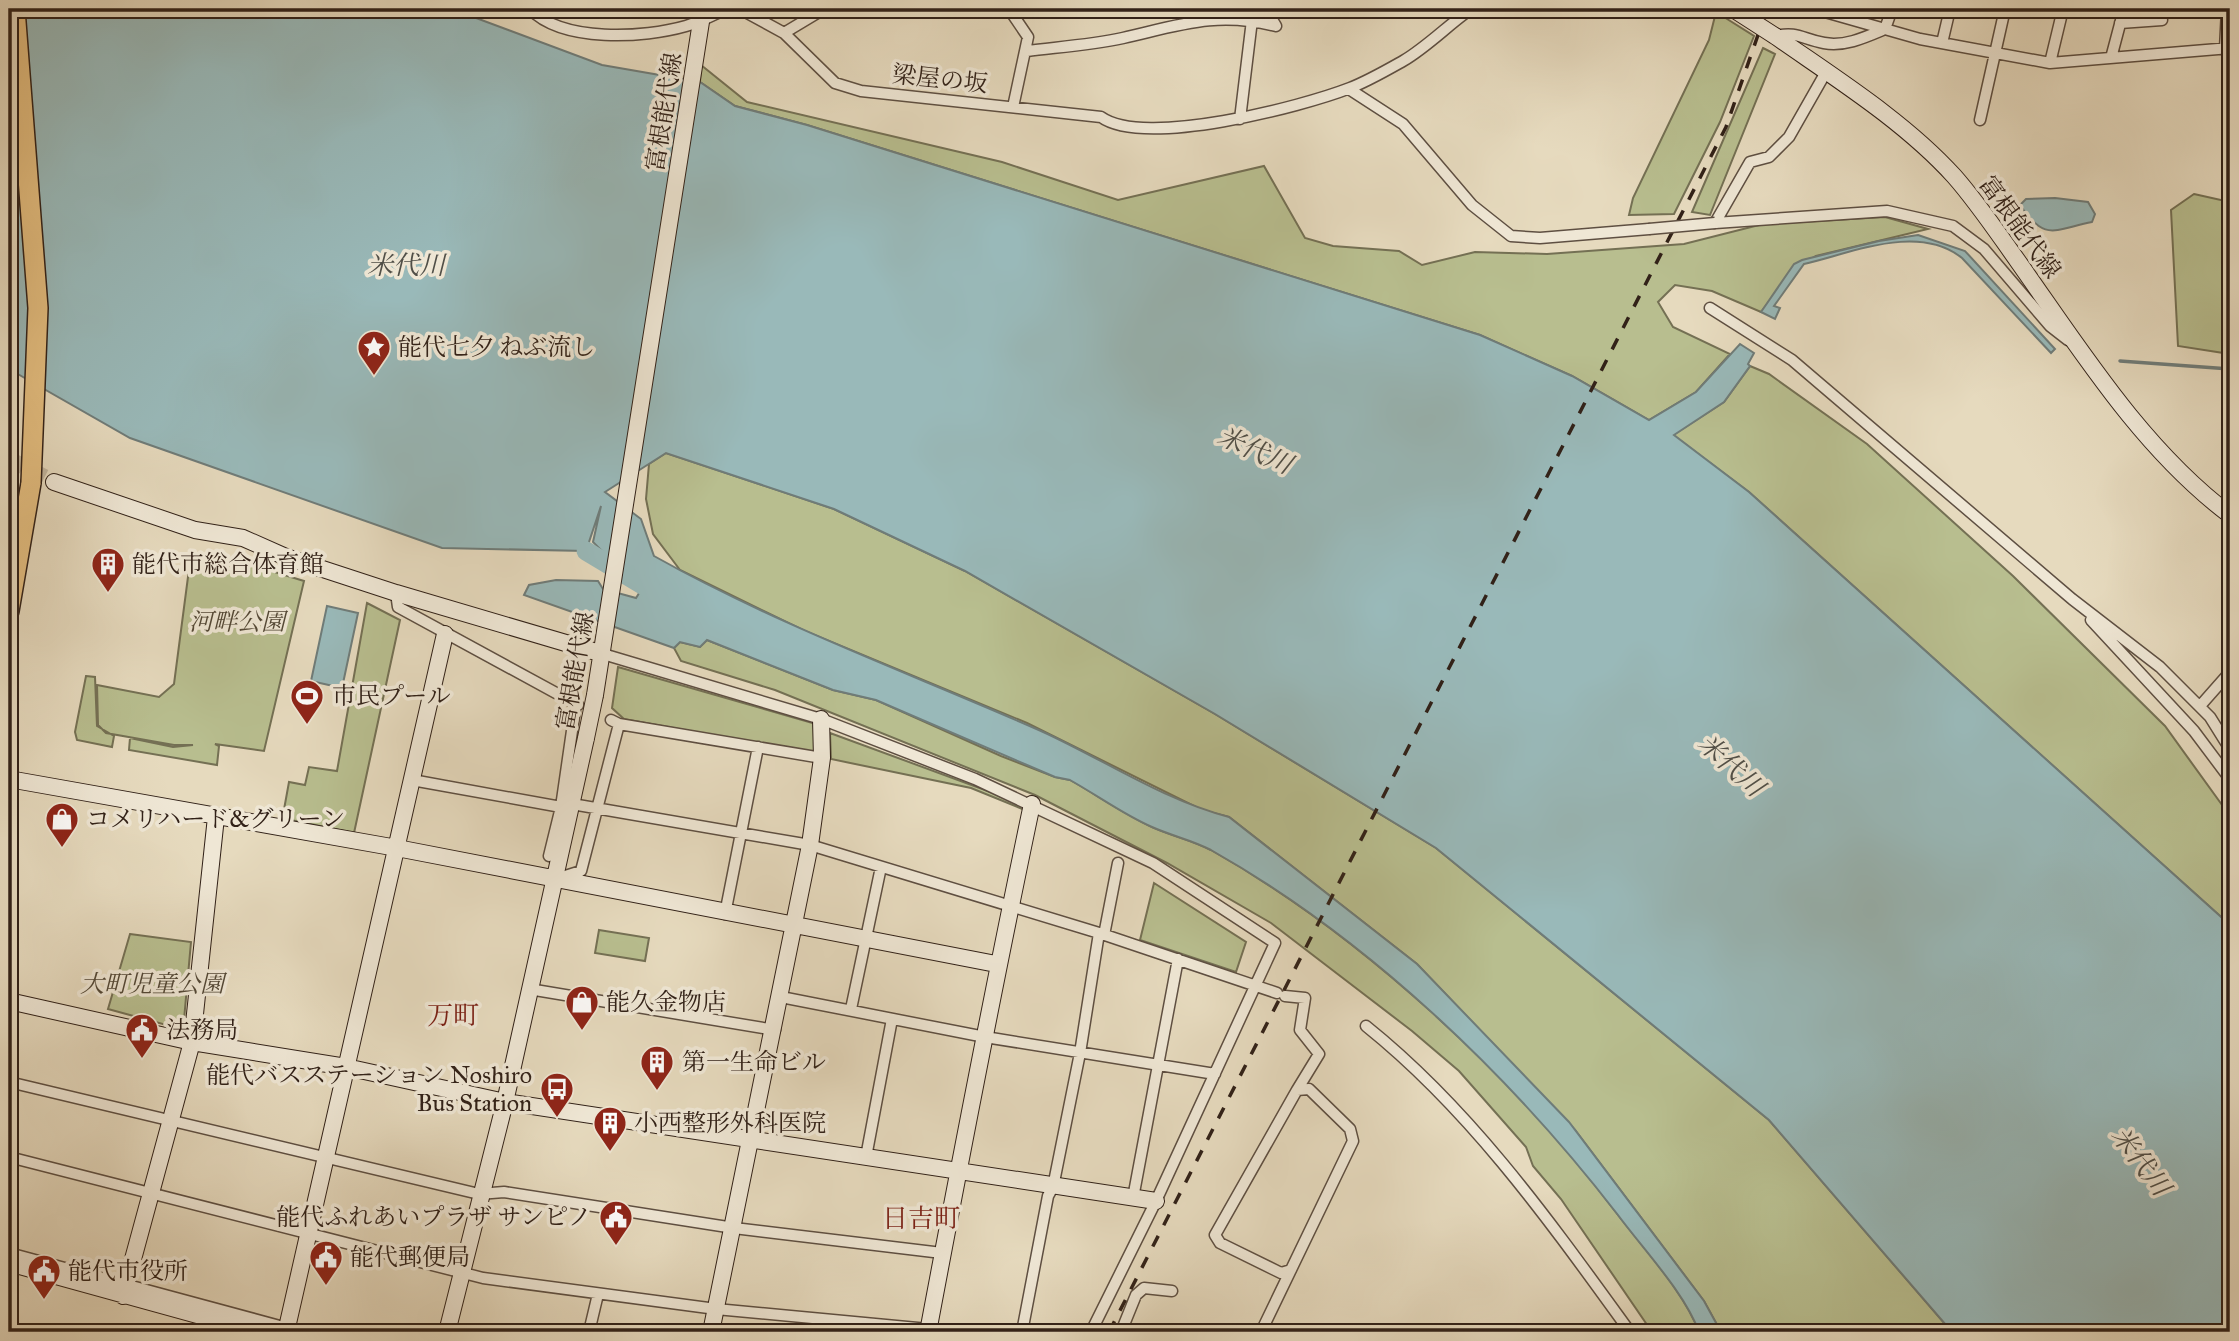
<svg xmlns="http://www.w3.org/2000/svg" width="2239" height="1341" font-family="'IM FELL Great Primer','Noto Serif JP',serif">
	<rect width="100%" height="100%" fill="#e6dabe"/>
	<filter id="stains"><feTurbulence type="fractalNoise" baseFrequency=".00286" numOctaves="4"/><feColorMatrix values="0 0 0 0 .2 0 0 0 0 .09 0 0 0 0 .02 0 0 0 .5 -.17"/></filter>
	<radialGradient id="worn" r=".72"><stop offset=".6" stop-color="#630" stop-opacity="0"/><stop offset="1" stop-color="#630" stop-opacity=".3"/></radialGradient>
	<path fill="#b8be8f" stroke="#747054" stroke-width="2" d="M1716,12L1754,36L1720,122L1674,214L1629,215L1633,198L1709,40Z
		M1763,48L1775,54L1710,215L1692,212Z
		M701,65L747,102L1002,162L1118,200L1264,166L1305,238L1333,246L1399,251L1422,265L1475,252L1547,254L1684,244L1763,224L1885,217L1928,229L1816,256L1793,270L1761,312L1712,291L1675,285L1658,302L1673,327L1730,354L1696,392L1649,420L1572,376L1480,335L807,125L735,106L700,82Z
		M2194,194L2230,202V354L2178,346L2171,210Z
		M1750,366L1769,374L1867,444L2013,576L2165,726L2230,816V925L1749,492L1673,435L1724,402Z
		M666,453L834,509L965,571L1215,714L1436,848L1769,1120L1952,1332H1721L1704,1301L1575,1130L1417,964L1229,817L1202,810L1027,723L805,631L680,570L653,534L646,499L649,464Z
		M191,554L242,562L304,581L264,751L215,744L219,746L217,765L129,750L130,738L173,747L193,745H174L106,733L98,725L97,685L159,697L174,684Z
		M367,603L400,620L354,833L286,819L283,815L289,782L305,785L309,767L337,771Z
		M707,640L833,690L876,700L1001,756L1055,777L1070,780C1097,795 1124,814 1152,827C1172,836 1192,840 1211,850C1362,935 1514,1077 1618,1215C1644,1249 1685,1293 1699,1332H1652L1561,1199L1533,1166L1526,1147L1459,1071L1412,1031L1271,923L1167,863L1035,795L775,690L681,661L674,648L680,642L700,647Z
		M618,667L816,724V754L624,719L612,708Z
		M86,676L95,677L97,726L114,736L112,747L77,740L75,732Z
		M830,733L1026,805L1025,810L971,788L831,759Z
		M1154,883L1246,942L1236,972L1140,940Z
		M599,930L649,938L645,961L595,953Z
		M130,934L191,942L184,1020L170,1026L108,1009Z"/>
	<path fill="#99b9b9" stroke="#6f7c79" stroke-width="2" d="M9,9H452L602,65L700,82L735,106L807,125L1480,335L1572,376L1649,420L1696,392L1740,344L1754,353L1748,364L1750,366L1724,402L1674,435L1749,492L2230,925V1332H1952L1769,1120L1436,848L1215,714L965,571L834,509L666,453L605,492L641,519L654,556C777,625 912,674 1041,731C1103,759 1163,800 1229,817L1417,964L1569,1122L1704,1301L1721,1332H1699C1685,1293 1643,1249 1618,1215C1509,1074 1367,938 1211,850C1192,840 1172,836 1152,827C1124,815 1097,795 1070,780L1055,777L876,700L833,690L707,640L700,647L680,642L674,648L524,595L529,585L556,580L598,581L603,589L636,598L641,590L639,577L606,555L593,542L601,506L586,551L442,548L130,438L9,369Z
		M2055,198L2088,202L2095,214L2092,222C2053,230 2045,242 2020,205L2026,199Z
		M1918,235L1965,251L2055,349L2051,353L1962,258C1918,223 1852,253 1804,264L1774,306L1780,308L1775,319L1761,312L1794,264L1802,260L1879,241Z
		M327,606L358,613L342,688L311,681Z"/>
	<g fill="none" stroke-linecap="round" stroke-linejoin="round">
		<path stroke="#6f7c79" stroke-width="3.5" d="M2120,361L2230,369"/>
		<path stroke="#99b9b9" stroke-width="19" d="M586,551L661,596"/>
		<path stroke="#c2b59d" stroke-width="16" stroke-dasharray="16 8" stroke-linecap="butt" d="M9,459L54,482"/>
		<defs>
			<path id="street" d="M530,9C563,43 644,38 686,26C700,22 713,15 726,9
				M740,9L784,33L835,83L861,91L1101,117C1144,148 1301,107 1350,88C1368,81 1387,70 1403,61C1427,47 1448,25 1471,9
				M1009,9L1028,37L1013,107
				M1266,9L1276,26
				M1823,9L1825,12L1920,39L2050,63L2230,48
				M2120,23L2162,20
				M1885,29L1892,9
				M784,33L824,9
				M1775,36C1798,31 1802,39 1824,43C1845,47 1866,37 1885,29
				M1942,43L1950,9
				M2225,49L2227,9
				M1027,51C1059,47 1091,45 1123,38C1180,25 1217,11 1276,26
				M2111,58L2124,9
				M2050,63L2063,9
				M1349,89L1403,124L1472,205L1511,236L1540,238L1649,229
				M1240,119L1252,20L1258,9
				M1980,120L2005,9
				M1715,223L1887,211L1953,226L1984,249L2050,326L2068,340
				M1715,223L1750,162L1769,157L1789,137L1826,72
				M1710,308L1792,360L2072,599L2160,667L2210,717L2230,749
				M396,593L398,607L578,705
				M2091,620L2194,731L2230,779
				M603,654L821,719L975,779L1153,863L1275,943L1156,1201L1091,1332
				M2200,706L2230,672
				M611,720L619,724L822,758
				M412,780L561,807L576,703
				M572,804L810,845L1099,933L1277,993
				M549,856L561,807
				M559,878L581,871L619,724
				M725,914L758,747
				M1104,935L1118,863
				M529,989L775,1030
				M1285,996L1305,998L1300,1030L1319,1054L1297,1090
				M781,997L985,1037L1215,1074
				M851,1009L881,867
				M1366,1026C1472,1111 1551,1223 1630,1332
				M9,1082L479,1194L504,1192L734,1228L942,1253
				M9,1157L483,1278L716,1309L960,1332
				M866,1157L892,1019
				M1133,1198L1178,959
				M9,1253L302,1332
				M589,1332L598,1294
				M1022,1332L1048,1196L1053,1187L1080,1053L1099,933
				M1121,1332L1136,1295L1144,1288L1172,1291
				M1261,1332L1353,1141L1350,1129L1309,1089L1297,1090L1215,1235L1220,1243L1281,1273L1291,1270"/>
			<path id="secondary" d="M1775,36C1835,78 1904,121 1954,176C1977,202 1997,232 2017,260C2080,349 2142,449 2230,515
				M54,482L195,530L243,538L286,557L396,593L603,654
				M595,695L703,9
				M9,779L397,848L996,964
				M9,1001L192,1042L346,1067L505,1102L1156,1201
				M9,1263L259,1332
				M123,1296L192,1042L216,817
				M286,1332L445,634
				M447,1332L505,1102L586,738
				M711,1332L810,845L822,758L821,719
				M928,1332C961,1156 995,980 1032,804"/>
			<path id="highway" d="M9,611L31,483"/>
		</defs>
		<use href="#street" stroke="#5e4f42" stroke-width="13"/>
		<use href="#secondary" stroke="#312118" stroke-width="18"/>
		<use href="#highway" stroke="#312118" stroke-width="22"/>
		<use href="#street" stroke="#efe7d5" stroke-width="10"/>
		<use href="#secondary" stroke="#efe7d5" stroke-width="16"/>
		<use href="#highway" stroke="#e3bd7f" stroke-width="19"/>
		<path stroke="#312118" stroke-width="3.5" stroke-dasharray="12 12" stroke-linecap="butt" d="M1109,1332L1726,127L1767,9"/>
		<defs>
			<path id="street-bridge" d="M1649,229L1715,223"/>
			<path id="secondary-bridge" d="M1733,9L1775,36
				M586,738L595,695"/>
			<path id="highway-bridge" d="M15,9L38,308L31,483"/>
		</defs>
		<use href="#street-bridge" stroke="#5e4f42" stroke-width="13" stroke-linecap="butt"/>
		<use href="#secondary-bridge" stroke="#312118" stroke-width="18" stroke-linecap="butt"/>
		<use href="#highway-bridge" stroke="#312118" stroke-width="22" stroke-linecap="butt"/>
		<use href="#street-bridge" stroke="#efe7d5" stroke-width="10"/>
		<use href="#secondary-bridge" stroke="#efe7d5" stroke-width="16"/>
		<use href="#highway-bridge" stroke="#e3bd7f" stroke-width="19"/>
	</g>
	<defs>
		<symbol id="sight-pin" viewBox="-11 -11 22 30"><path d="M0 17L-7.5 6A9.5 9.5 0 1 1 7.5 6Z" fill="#8f2418" stroke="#efe7d5"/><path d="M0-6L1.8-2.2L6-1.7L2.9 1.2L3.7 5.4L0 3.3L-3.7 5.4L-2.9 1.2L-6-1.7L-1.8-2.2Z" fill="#fff"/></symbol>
		<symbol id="building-pin" viewBox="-11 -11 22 30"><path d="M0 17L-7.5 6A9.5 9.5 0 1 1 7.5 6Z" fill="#8f2418" stroke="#efe7d5"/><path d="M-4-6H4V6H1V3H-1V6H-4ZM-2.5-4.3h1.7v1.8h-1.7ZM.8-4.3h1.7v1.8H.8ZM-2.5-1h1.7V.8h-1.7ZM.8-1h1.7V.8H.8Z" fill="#fff"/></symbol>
		<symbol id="stadium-pin" viewBox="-11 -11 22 30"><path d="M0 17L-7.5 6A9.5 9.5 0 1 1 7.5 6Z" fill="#8f2418" stroke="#efe7d5"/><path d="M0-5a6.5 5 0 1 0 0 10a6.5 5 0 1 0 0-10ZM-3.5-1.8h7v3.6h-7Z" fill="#fff"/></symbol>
		<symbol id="shop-pin" viewBox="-11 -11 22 30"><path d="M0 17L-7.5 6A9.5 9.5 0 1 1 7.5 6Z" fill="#8f2418" stroke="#efe7d5"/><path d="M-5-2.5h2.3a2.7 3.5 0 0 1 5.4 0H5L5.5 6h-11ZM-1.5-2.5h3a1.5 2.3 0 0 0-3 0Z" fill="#fff"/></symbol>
		<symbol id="civic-pin" viewBox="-11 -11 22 30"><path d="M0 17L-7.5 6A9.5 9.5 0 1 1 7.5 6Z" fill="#8f2418" stroke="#efe7d5"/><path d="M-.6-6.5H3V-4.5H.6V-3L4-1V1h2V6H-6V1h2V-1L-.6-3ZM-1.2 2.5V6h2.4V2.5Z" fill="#fff"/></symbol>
		<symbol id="bus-pin" viewBox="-11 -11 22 30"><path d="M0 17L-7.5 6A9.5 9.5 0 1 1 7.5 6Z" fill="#8f2418" stroke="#efe7d5"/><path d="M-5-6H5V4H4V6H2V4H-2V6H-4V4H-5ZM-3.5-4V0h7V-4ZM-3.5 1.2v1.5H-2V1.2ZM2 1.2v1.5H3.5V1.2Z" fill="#fff"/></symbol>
	</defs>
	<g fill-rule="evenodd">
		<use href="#sight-pin" x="355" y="328" width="38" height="52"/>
		<use href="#building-pin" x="89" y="545" width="38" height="52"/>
		<use href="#stadium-pin" x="288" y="677" width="38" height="52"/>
		<use href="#shop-pin" x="43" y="800" width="38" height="52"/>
		<use href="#shop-pin" x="563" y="983" width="38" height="52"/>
		<use href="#civic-pin" x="123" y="1011" width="38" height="52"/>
		<use href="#building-pin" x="638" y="1043" width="38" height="52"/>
		<use href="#bus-pin" x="538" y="1070" width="38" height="52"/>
		<use href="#building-pin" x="591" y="1104" width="38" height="52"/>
		<use href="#civic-pin" x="597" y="1198" width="38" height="52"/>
		<use href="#civic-pin" x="307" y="1238" width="38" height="52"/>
		<use href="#civic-pin" x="25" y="1252" width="38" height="52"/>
	</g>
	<g text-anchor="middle" stroke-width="7" stroke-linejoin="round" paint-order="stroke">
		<g font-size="24" fill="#312118" stroke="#efe7d5">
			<text transform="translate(940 79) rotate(6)" y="8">梁屋の坂</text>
			<text transform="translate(664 112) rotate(-81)" y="8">富根能代線</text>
			<text transform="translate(2020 227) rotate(54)" y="8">富根能代線</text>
			<text transform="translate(575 671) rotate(-80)" y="8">富根能代線</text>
		</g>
		<g font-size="24" fill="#312118" stroke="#efe7d5" text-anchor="start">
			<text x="398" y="355">能代七夕 ねぶ流し</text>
			<text x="132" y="572">能代市総合体育館</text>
			<text x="332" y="704">市民プール</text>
			<text x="86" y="827">コメリハード&amp;グリーン</text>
			<text x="606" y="1010">能久金物店</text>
			<text x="166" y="1038">法務局</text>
			<text x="682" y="1070">第一生命ビル</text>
			<text x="532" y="1083" text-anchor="end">能代バスステーション Noshiro<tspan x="532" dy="28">Bus Station</tspan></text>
			<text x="634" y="1131">小西整形外科医院</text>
			<text x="592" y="1225" text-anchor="end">能代ふれあいプラザ サンピノ</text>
			<text x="350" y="1265">能代郵便局</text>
			<text x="68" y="1279">能代市役所</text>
		</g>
		<g font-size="24" font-style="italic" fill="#534836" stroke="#efe7d5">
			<text x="237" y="630">河畔公園</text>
			<text x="152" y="992">大町児童公園</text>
		</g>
		<g font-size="26" font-style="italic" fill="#504f48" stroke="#efe7d5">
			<text x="406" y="274">米代川</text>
			<text transform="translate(1255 450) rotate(24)" y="9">米代川</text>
			<text transform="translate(1731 765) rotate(42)" y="9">米代川</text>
			<text transform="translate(2141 1161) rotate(53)" y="9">米代川</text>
		</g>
		<g font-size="26" fill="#7a1f14" stroke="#efe7d5">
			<text x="453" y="1024">万町</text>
			<text x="921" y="1227">日吉町</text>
		</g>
	</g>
	<rect width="2239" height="1341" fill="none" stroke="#e6dabe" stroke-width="35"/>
	<rect x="10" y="10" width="2218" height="1320" fill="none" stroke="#312118" stroke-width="3.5"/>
	<rect x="18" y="18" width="2204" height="1306" fill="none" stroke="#312118" stroke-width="2"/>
	<rect width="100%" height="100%" filter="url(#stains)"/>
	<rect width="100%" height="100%" fill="url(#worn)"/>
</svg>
